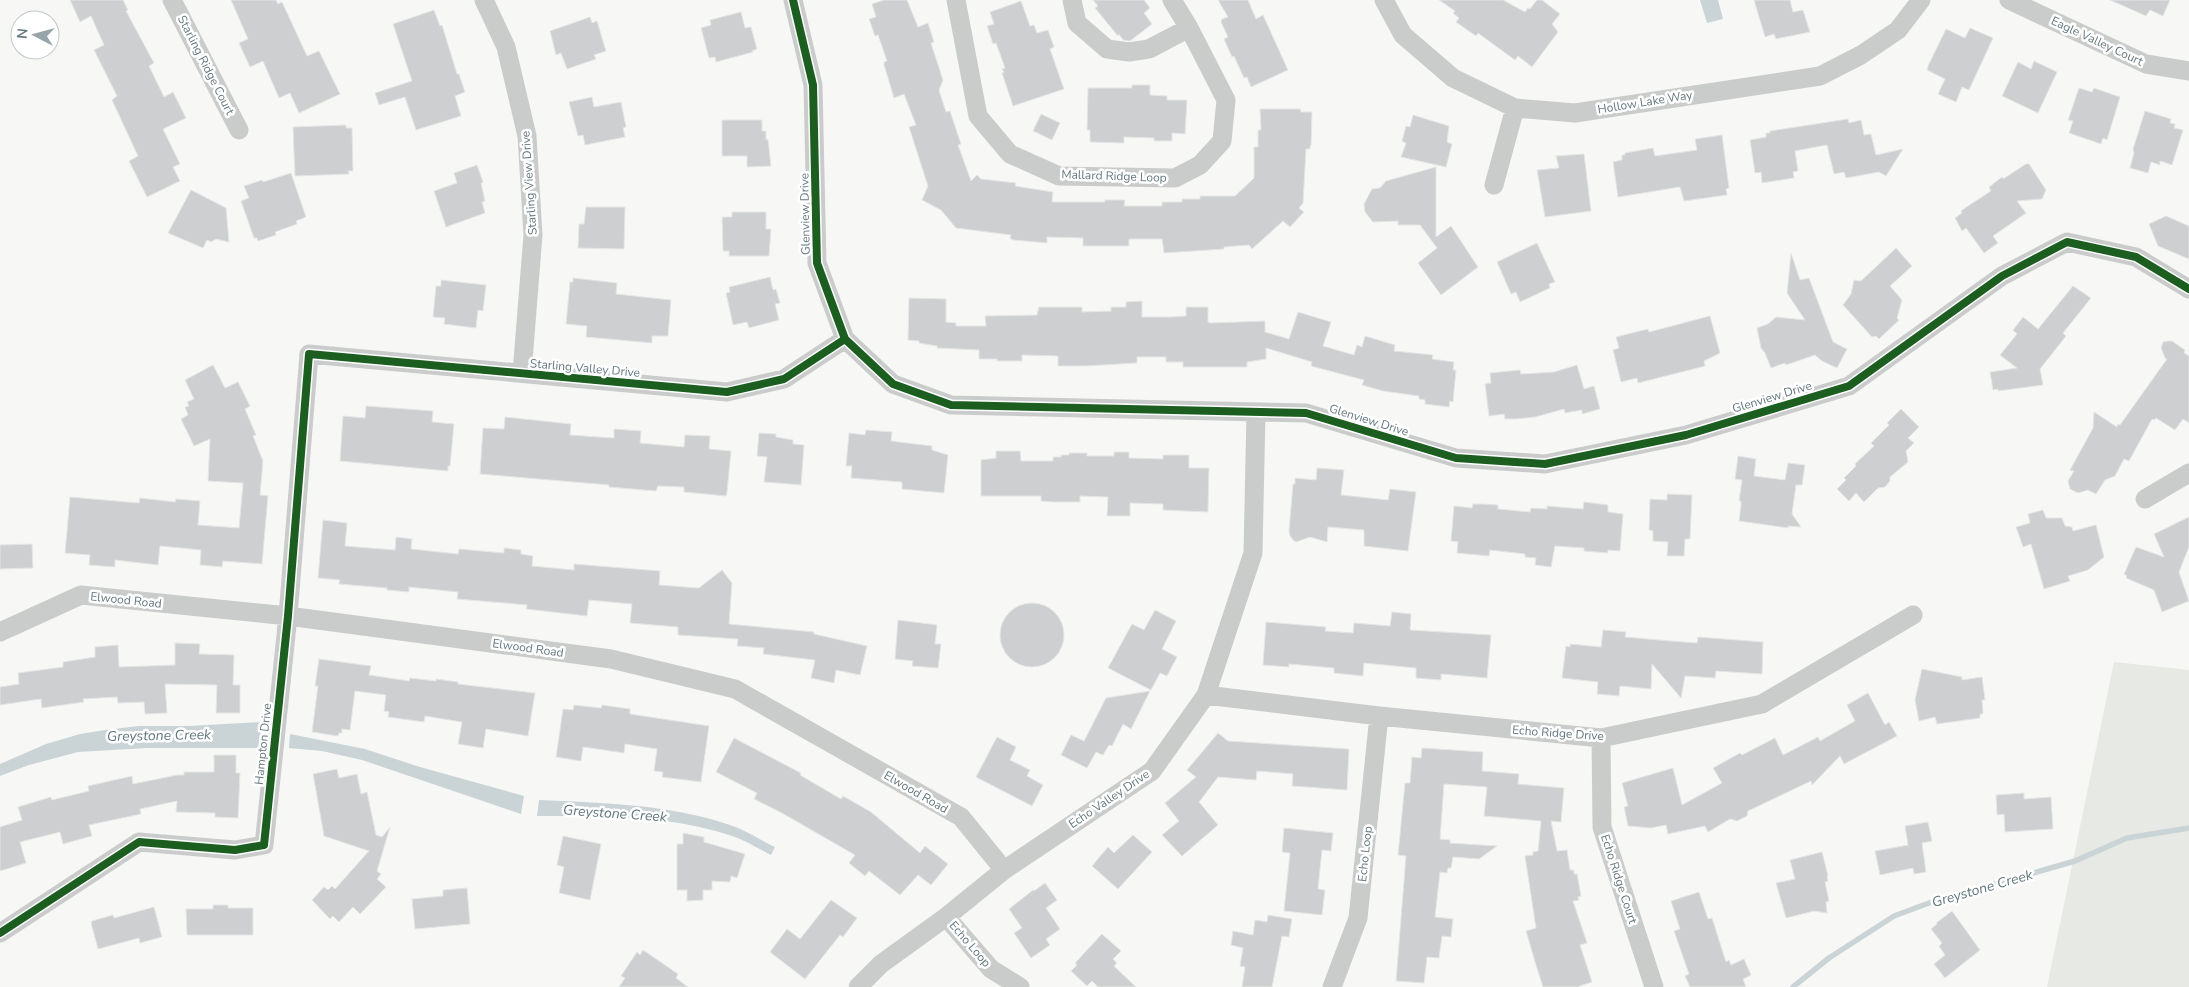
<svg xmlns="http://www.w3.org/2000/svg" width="2189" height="987" font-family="'Nunito Sans',sans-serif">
	<rect width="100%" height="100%" fill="#f7f7f6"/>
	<path fill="#e6e9e4" d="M2114,662L2189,670V987H2047Z"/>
	<path fill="#cad4d6" d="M1700,0H1718L1723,19L1707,23Z
		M262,722L259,748H147L78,752L29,765L0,776V764L46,744L80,734L105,730L139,726H189Z
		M290,734L365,749L420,767L524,796L521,814L362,760L322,751L289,748Z
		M539,800C602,803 669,804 730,825C745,830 760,840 775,847L771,855C757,848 743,839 729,835C667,815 601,816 537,816Z"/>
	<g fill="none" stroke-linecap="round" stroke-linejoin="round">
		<path stroke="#cad4d6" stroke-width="5.5" d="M1793,987L1829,958L1894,916L1929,903L2075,861L2127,838L2189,828"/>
	</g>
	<path fill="#cdcfd0" stroke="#e6e6e6" d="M70,0H123L128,10L126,11L154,63L149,66L164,97L173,92L186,118L163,129L180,164L173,167L180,181L147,197L129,161L138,156L112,100L117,96L94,50L104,45L91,16L80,22Z
		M231,0H276L278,4L282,2L307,56L319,51L340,94L299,113L290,93L279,98L263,61L250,67L239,43L248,39Z
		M884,0H907L918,27L928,23L934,42L931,43L943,80L939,90L946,112L950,111L961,144L958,145L971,181L977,175L981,179L1016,183L1015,186L1053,192L1052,202H1105V200H1125L1124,206H1162V202H1182V199H1200V196H1235L1254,178V147H1258V130H1261L1260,109H1300L1301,112H1312L1311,146H1310V149H1306L1303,203L1299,208L1304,212L1290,227L1283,221L1252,249L1249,245L1224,247V249L1164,253L1162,239H1129V246H1083V238L1047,237V243L1013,240L1010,238L1011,235L956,228L941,210L922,200L928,186L909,127L916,125L904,94L894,98L884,65V62L887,61L878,35L875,36L869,19L876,17L872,4Z
		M1093,0H1144L1150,8L1144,13L1152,24L1130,41L1123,40L1119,34L1118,36L1095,8L1098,6Z
		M1218,0H1248L1256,19L1263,15L1288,70L1251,87L1247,77L1244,78L1234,56L1232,57L1224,39L1228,37L1221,22L1222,19L1228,17Z
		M1439,0H1503L1525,12L1528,8L1530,9L1537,0H1542L1560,14L1552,24L1558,32L1532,67L1518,56L1515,60L1478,33L1476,36L1456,22L1459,18L1453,13L1455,11Z
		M1754,0H1790L1793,12L1803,10L1810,32L1776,39L1774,34L1765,37Z
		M2110,0H2170L2163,16L2150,10L2146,16Z
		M1021,1L1030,26L1034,25L1037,33L1048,30L1054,47L1050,49L1064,89L1013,106L1002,73L1004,72L1002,69L1005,68L996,43L993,44L987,26L994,24L990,12Z
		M434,10L440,26L442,25L457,74H459L465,92L455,96L461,116L416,130L405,97L379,105L375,93L412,81L393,24Z
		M741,12L745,28L751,27L757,49L752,51L753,52L716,62L715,57L709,58L701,28L711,25L710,20Z
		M590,17L592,23L597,21L606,51L594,55L596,59L567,69L561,53L556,55L550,31Z
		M1970,28L1993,38L1969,90L1962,87L1956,102L1938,94L1945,79L1927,70L1928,66L1946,29L1965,38Z
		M2034,61L2057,72L2038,113L2002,96L2018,62L2031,69Z
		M1132,85H1150V95L1167,96V100H1187L1185,134L1172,133V141H1154V138L1124,137V143L1090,142V130H1087L1088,88H1132Z
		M2079,88L2092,92L2094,88L2120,97L2107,140L2103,138L2101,144L2069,133L2073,121L2068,120Z
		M592,97L594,107L621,102L626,127L623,128L625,137L585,145L583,135L578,136L569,102Z
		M2145,111L2171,119L2170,123L2175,124L2174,128L2183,130L2172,165L2160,161V165L2151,162L2148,173L2130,168L2134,153L2133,149Z
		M1041,114L1060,123L1052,140L1033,131Z
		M1413,115L1449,126L1447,142L1452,144L1446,167L1401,157L1406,143L1402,141L1406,126L1410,127Z
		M1848,119L1849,123L1861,120L1864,135L1871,134L1876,155L1903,149L1886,176L1879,172L1846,178L1844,172L1834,174L1827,145L1795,151L1798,171L1793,172L1794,178L1762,183L1761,172L1755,173L1750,140L1766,137V133H1770V131Z
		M722,120H762V131H766V140L768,139L771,166L747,167V156H722Z
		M346,125V128H352L353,171H348L349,174L295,176L293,127Z
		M1722,135L1729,188L1726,189L1727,195L1684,201L1680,187L1618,197L1613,162L1622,160V155H1625V153L1653,148L1655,156L1697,150L1695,139Z
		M1584,154L1591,211L1545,217L1537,170L1559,168L1556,156Z
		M2026,164H2029L2046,190L2042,199L2017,201L2026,213L1993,236L1998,243L1984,253L1966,228L1962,231L1955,218L1962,213L1961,211L1965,208L1991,191L1989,187L2002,177L2003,179Z
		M477,165L483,182L481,183L485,201L482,202L485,213L446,227L434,191L457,183L454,173Z
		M1436,167V237L1451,226L1478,267L1441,295L1418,263L1437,248L1420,225H1398V221L1373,222L1365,212L1364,204L1372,189L1380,188L1386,181Z
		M291,173L306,217L296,221L297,224L275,232L276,235L258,241L257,238H254L241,201L249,198L244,186L262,180L263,182Z
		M191,190L226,208L229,242L216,239L211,242L207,240L203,248L168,233Z
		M586,207H625L624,249L578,248L579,224H584Z
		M732,212H766V229H771L769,256H729V251H723L722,217H732Z
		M2166,216L2189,226V259L2158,246L2149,224Z
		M1537,243L1555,282L1549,284L1550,288L1520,302L1516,292L1511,294L1497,262Z
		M1896,248L1912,266L1890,286L1902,300L1897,318L1899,320L1879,339L1876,336L1872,337L1843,305L1851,294L1854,280L1861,281Z
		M1791,253L1800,280L1809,278L1833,342L1847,349L1837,368L1822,361L1815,355L1786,365L1785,363L1771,368L1765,353L1761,348L1757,328L1768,324L1776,317L1805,320L1787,293Z
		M770,277L773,290L776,289L780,303L775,304L779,320L749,328L747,322L733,325L726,293L730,292L729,287Z
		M573,278L617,283L616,294L671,300L668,336H652V343L586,337L587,326L566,324L570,282H573Z
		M441,280L486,285L483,311L478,310L476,328L444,324L445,318L433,317L436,286H441Z
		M2073,286L2091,298L2063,333L2066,336L2040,369L2043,385L1998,391V389L1993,390L1990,372L2017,368L2000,355L2017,334L2013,330L2023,317L2038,329Z
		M909,298L946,299V322L956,323V326H986L985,316L1037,315L1039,307H1082V312L1111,311V307H1126V302L1142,301V317H1171L1186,316V307H1208V322L1210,323L1265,321V332L1289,339L1298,312L1331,322L1323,346L1354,355L1357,345L1362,347L1365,336L1395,345L1394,351L1433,355L1432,359L1454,362L1453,370H1456L1453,402L1450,401L1449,407L1425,404V400L1419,399V396L1383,391L1362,385L1364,380L1311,366L1312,362L1266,348V359L1247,362V367H1183V362H1166V357H1137V363L1085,366H1058V356L1022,355V361H997V359H979V350L937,348V346L919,343V341L908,340Z
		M1710,316L1720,353L1704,361L1705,366L1638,383L1637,378L1621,382L1613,350L1619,348L1616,337L1648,329L1649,332Z
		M2168,341H2172L2185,350L2184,353L2189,356V423L2183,419L2175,430L2156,418L2154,420L2152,419L2129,461L2124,459L2115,476L2105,480L2096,494L2088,490L2078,493L2070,489L2068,481L2074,471L2070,470L2093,428L2094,412L2117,427L2118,424L2120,425L2167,359L2165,358L2161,348L2163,342Z
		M213,365L225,388L238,382L250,406L245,409L256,435L253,436L263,461L260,495L268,496L262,564L223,561L222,567L200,565L201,550L160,546L158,565L115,560V567L89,565L90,555L65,553L70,497L139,503L140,498L175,502L176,499L200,501L198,525L239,528L243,483L208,481L210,439L194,446L181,419L188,415L185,407L189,406L187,402L194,399L185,380Z
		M1577,365L1584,389L1594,386L1600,409L1582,414V410L1565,413L1564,409L1535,417L1516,419H1505L1504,414L1489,416L1485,384L1491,383L1490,373L1520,370L1521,374L1554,372Z
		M366,406L433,411L432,422L454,424L450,466H448V471L340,461L343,416L365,418Z
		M1901,409L1919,427L1908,438L1914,443L1906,451L1908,462L1890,477V481L1885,487L1878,488L1864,502L1856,493L1849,501L1837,489L1846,480L1844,478L1856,466L1855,464L1874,446L1871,443L1889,425L1887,423Z
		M505,417L571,424L570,435L614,438V429L641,431L640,443L684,447L685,435L710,436L709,449L731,451L727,492L726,496L684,492V487L658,486L656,491L609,487V485L480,474L483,428L504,429Z
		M866,430L892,432L891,441L932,446V450L948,455L944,493L902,489V482L851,478L852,466H846L849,433L865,435Z
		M759,433L776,434V437L793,440V444L804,445L801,485L764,482L767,457L757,456Z
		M996,451H1020L1021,461H1053V457H1061V455H1069V453H1087V456H1114V452H1129V458L1163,459V455H1189V468H1209L1208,512L1163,510V504L1130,503V516H1107L1108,497L1080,496V502H1053L1041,501V496H981V460L996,458Z
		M1738,456L1756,459L1754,476L1785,480L1788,463L1805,465L1802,485H1796L1792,514L1801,527L1788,526V528L1739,521L1741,505V501H1739L1742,480L1735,479Z
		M1317,468L1344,470L1341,495L1388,500L1390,489L1416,492L1408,551L1364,546V530L1328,527L1327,542L1310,537L1296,542L1293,540L1290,536L1289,531L1293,484H1295V478L1316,480Z
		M1667,494L1692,495L1690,539H1685L1684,556H1667L1668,542L1653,541V531L1649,530L1650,499L1667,500Z
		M1584,502L1608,505V512L1623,514L1620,551L1608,550V553L1584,551V548L1555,546L1551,567L1535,565L1536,558L1525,557V554L1490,550L1489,556L1457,553L1458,542L1451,541L1454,506L1472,508L1473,504H1482L1498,505V509L1530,512L1531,508L1547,509V506L1583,509Z
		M2043,510L2046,518H2062L2065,526L2072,527L2073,531L2096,525L2104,557L2088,570L2068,576L2070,581L2044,589L2031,544L2023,547L2016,527L2030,523L2028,514Z
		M2189,517V547L2179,572L2189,601L2162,612L2154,590L2126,578L2127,576L2124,574L2136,547L2164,557L2154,534Z
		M323,520L347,523L345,546L395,550L396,537L412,539L411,549L458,554L459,549L504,553V548L521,550V554L533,556L532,566L574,570V564L660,571L659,585L699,588L722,570L732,583L729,624L814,632V634L867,646L860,675L836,670L834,683L811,678L815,660L763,654L764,648L737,646L738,639L678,635V627L630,623L632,604L589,600L587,616L526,609L527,605L457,599L458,592L409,587V592L387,590V588L339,584L340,580L318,578Z
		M32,544L33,568L0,569V545Z
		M1000 635a32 32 0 1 1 64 0a32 32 0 1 1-64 0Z
		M1155,610L1176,621L1162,649L1177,657L1167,676L1160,673L1151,690L1108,668L1132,624L1144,630Z
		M1392,612L1411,614L1410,630L1491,635L1487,678L1441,674V680L1416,678V668L1364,663L1363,676L1334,673V668L1289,664V667L1263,665L1266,622L1326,627L1325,631L1353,633L1354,623L1390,626Z
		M898,620L937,625L935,644H941L938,668L912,666L913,661L895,659Z
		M1603,630L1626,632L1625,637L1659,640L1697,643L1698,637L1763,642L1762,674L1716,671L1715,678L1685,676L1681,698L1652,664L1651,689L1620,686L1619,696L1597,694L1598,682L1562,678L1566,646L1570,647V644L1601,647Z
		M175,643L200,644L199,654L234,655L233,685H240V713H216L217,685L165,684L167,713L145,714L144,702L118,703L117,697L83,699L84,702L42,708L41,699L0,705V687L19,684L18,673L63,667V662L95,657V647L118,645L119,667L175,665Z
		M319,659L371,666L369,675L409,681L410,678L436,681V679L458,682V684L535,693L528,736L486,729L483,748L458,744L462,722L425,716L424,722L388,717L389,712L384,711L386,695L355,691L350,730L342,729V733H339L338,736L312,732L318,686H315Z
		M1922,669L1962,677V680L1982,677L1985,700H1982L1983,714H1980V718L1937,724L1935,717L1919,721L1915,700Z
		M1150,691L1131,729L1123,724L1112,746L1109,745L1103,755L1096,752L1087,768L1061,755L1071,735L1084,741L1106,698Z
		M1868,693L1885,725L1889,722L1897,736L1844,764L1840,756L1812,785L1811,781L1748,811L1747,816L1737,821L1730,819L1708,832L1705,826L1668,834L1666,825L1651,828L1628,826L1624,807L1628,806L1622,783L1673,768L1682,805L1722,783L1713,768L1740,753L1742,755L1775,738L1783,755L1818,737L1820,741L1855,721L1847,705Z
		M574,705L601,708L602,705L630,709V714L709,726L701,782L662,777L663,772L654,771L657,749L625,744L624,753L583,747L581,761L556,757L563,709L573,710Z
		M1218,733L1228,741L1349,749L1347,790L1292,786L1293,774L1257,771L1256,780L1218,777L1199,802L1218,825L1182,856L1162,835L1179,821L1165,803L1196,777L1187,770Z
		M997,737L1016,747L1010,760L1030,770L1027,776L1043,785L1032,806L976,777Z
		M734,738L801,773L800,775L841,799L843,796L871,812L920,853L925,846L948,864L931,885L918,875L900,895L869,871L865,876L849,863L855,855L782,813L754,799L757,793L716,772Z
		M1422,748L1483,752L1482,771L1519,774L1518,784L1564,788L1561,822L1551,821L1557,851L1567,850L1570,870H1574V874H1577L1581,896L1578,897L1579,900L1573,901L1587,943L1580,945L1592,982L1577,987H1543L1536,965L1526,931L1536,928L1525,856L1533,855V852L1538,851L1541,821L1484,816L1487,787L1444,784L1440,839L1450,840V843L1497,846L1479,859L1453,857L1451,868H1448L1447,873L1440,872L1435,917L1453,919L1451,937L1442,936L1439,958L1427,957L1424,983L1396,981L1406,856L1398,855L1405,783H1410L1412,757L1421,758Z
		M214,755H236V773H240L238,818L215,817V813L176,812L177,801L140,809L141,814L89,825L92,836L63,844L60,832L20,842L26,863L0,871V827L22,820L18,807L51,797L52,800L89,791L88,786L132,776L133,784L177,775H184V772H214Z
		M337,769L339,778L357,774L361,794L367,792L376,835L382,837L390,827L377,871L381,874L377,879L386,887L360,914L353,907L339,922L333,916L330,919L312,900L324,887L328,890L332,886L335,889L369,851L324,836L313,774Z
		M2024,793V799L2051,797L2053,829L2005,832L2004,814L1997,815L1996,795Z
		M1928,822L1932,841L1922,843L1926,872L1914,874L1913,868L1880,875L1875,851L1908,845L1905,826Z
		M1284,828L1333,833L1331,851L1322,850L1318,889L1325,890L1322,915L1284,911L1290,853L1282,852Z
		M683,833L704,837V842L745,854L737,878L731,876L730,882L712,881V890H703V900L687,901V890H677V844H683Z
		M1133,835L1152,852L1118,889L1092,866L1108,847L1114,853Z
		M563,836L601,844L590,900L559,893L564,867L557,865Z
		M1822,852L1828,876H1827L1828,881L1825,882L1829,901L1826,902L1827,913L1814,911L1786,918L1776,883L1795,879L1790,860Z
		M1045,883L1057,900L1046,908L1060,929L1046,939L1050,945L1031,958L1014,933L1022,928L1009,909L1033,890L1034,891Z
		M467,888L470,924L415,929L412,899L443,896V890Z
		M1699,892L1708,919L1712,918L1726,962L1729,960L1731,965L1744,959L1751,975L1743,979L1746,987H1690L1685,976L1689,974L1674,931L1680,929L1671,901Z
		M831,900L857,918L843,937L840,935L805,979L770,952L787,929L800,939Z
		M213,905H228V908H253V935H187L186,909H213Z
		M154,907L162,937L140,943L139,938L98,949L91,923L92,921L113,915L114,918Z
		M1952,911L1980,950L1945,978L1934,964L1945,955L1939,946L1942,943L1931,929L1937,924L1936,923Z
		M1268,915L1292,919L1289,937L1282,936L1272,987H1242L1245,967L1240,966L1243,948L1231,945L1233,931L1253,935L1255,920L1267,922Z
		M1102,934L1121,951L1113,959L1117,963L1114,966L1136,987H1098L1092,981L1087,986L1071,971L1077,965L1075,963Z
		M643,950L678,974L676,978L688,987H619L625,978L621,976L637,952L640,955Z"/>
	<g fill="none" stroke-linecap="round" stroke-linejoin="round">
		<path stroke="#cacccc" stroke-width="19" d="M172,0L239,130
			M484,0L506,47L527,136L533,235L522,373
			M793,0L813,85L817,263L845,339L893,384L951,405L1306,413L1456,458L1545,464L1686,435L1849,386L2002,276L2067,242L2136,257L2189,289
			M956,0L978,116L1010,154L1059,176L1175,178L1200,165L1222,141L1226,100L1189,28L1172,0
			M1072,0L1077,23L1107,49L1129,52L1149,49L1189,28
			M1384,0L1403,35L1453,78L1515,108L1575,113L1820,76L1861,55L1898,30L1921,0
			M2009,0L2146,64L2189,71
			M1494,185L1515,108
			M2145,499L2189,473
			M0,632L81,595L288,616L611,659L735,689L961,817L1004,870
			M1206,695L1379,716L1601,738L1762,704L1913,615
			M1601,738L1602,827L1654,987
			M946,917L991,969L1020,987
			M0,933L139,842L235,850L264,845L288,616L309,354L727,392L784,379L845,339
			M858,987L881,964L946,917L1004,870L1152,771L1206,695L1253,553L1256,412
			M1332,987L1358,918L1379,716"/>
		<defs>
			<path id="cycleway" d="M793,0L813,85L817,263L845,339L893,384L951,405L1306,413L1456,458L1545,464L1686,435L1849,386L2002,276L2067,242L2136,257L2189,289
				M0,933L139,842L235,850L264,845L288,616L309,354L727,392L784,379L845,339"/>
		</defs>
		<use href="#cycleway" stroke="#fff" stroke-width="11"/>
		<use href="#cycleway" stroke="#1b5e20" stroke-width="8"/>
	</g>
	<g text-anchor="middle" stroke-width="5" stroke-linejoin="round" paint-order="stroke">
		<g font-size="12" fill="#64787f" stroke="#fff">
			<text transform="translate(2097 41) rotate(25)" y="4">Eagle Valley Court</text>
			<text transform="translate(206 65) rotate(63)" y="4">Starling Ridge Court</text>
			<text transform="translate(1645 102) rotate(-9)" y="4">Hollow Lake Way</text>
			<text transform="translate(1114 176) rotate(2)" y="4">Mallard Ridge Loop</text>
			<text transform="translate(529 183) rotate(-94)" y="4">Starling View Drive</text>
			<text transform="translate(805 214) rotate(-91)" y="4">Glenview Drive</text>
			<text transform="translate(585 368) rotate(5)" y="4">Starling Valley Drive</text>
			<text transform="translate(1772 397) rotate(-17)" y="4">Glenview Drive</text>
			<text transform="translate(1369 420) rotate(17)" y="4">Glenview Drive</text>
			<text transform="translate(126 600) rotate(6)" y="4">Elwood Road</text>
			<text transform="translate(528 648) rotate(8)" y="4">Elwood Road</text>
			<text transform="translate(1558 733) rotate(4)" y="4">Echo Ridge Drive</text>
			<text transform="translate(263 744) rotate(-84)" y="4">Hampton Drive</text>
			<text transform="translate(916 792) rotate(30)" y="4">Elwood Road</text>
			<text transform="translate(1109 799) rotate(-34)" y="4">Echo Valley Drive</text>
			<text transform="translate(1365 854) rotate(-84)" y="4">Echo Loop</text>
			<text transform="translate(1619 879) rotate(72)" y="4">Echo Ridge Court</text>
			<text transform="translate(970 944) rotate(49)" y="4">Echo Loop</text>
		</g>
		<g font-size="14" font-style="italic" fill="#5f767a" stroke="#fff">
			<text transform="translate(159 735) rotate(-1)" y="5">Greystone Creek</text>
			<text transform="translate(615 813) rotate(4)" y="5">Greystone Creek</text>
			<text transform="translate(1982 888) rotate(-16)" y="5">Greystone Creek</text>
		</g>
	</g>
	<g transform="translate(35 35) rotate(276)"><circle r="24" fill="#ffffff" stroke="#c1c9cc"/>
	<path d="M0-4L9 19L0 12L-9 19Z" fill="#97a4a9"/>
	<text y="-8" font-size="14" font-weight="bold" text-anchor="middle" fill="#64787f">N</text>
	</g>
</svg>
